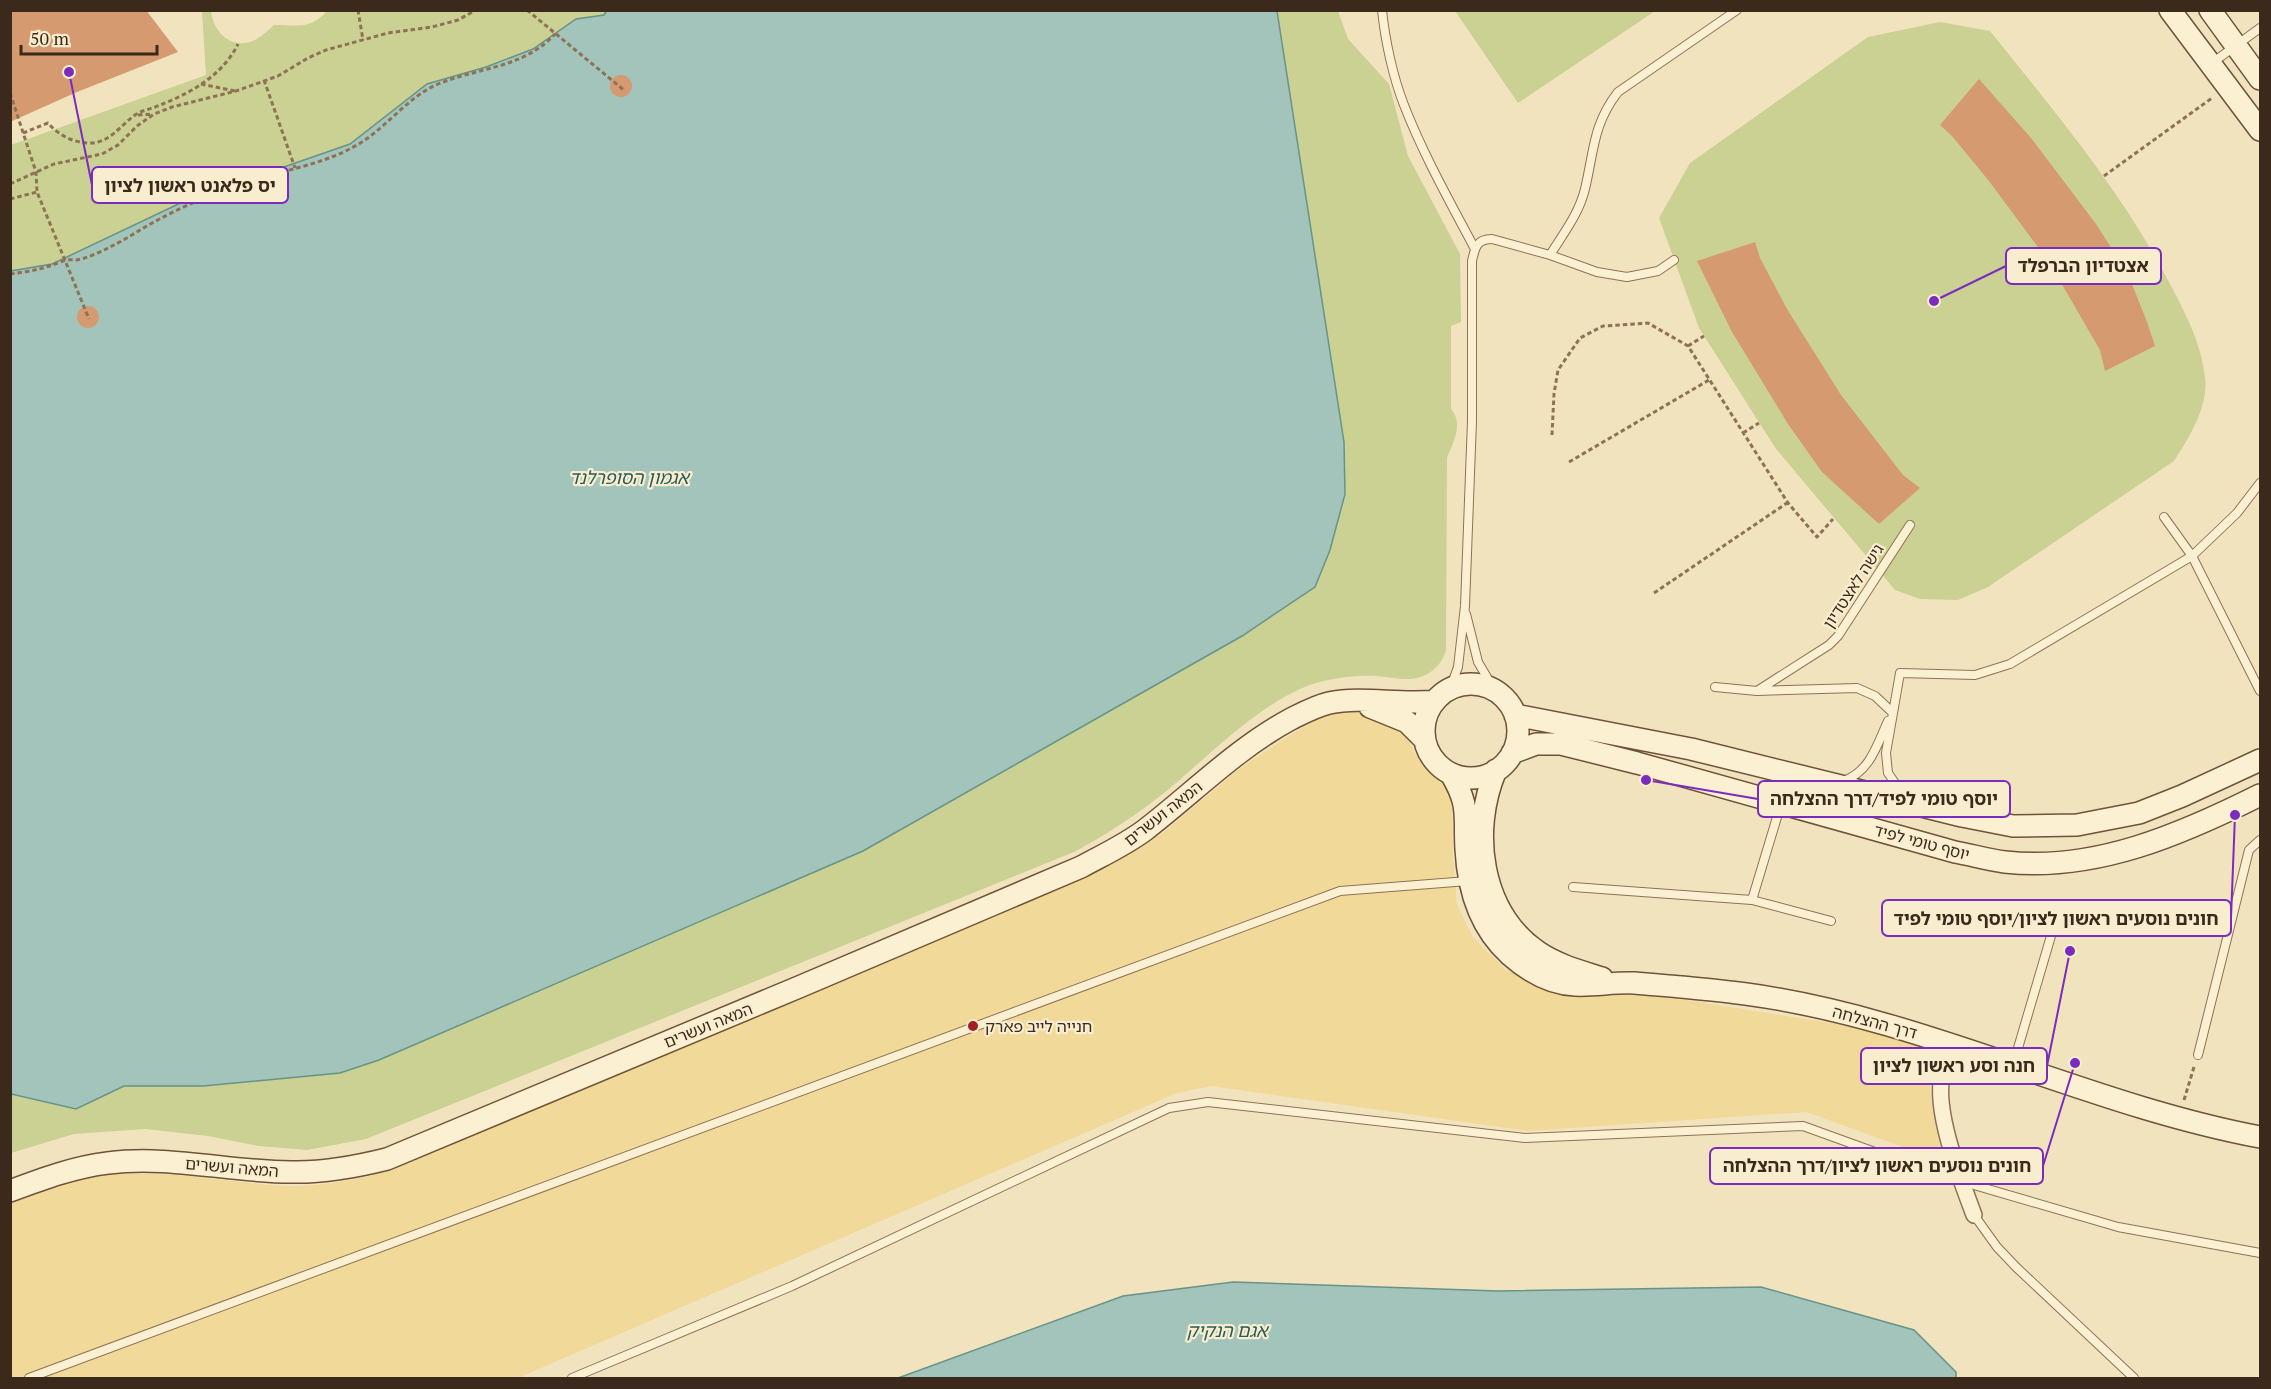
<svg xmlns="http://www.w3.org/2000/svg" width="2271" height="1389" font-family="'PT Serif','Noto Sans Hebrew',serif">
	<rect width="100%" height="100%" fill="#f2e3bf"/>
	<path fill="#cad192" d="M343,10L607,11L604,15L576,20L533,49L486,67L427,84L350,144L281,168L115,235L52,264L11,271V145L206,75L202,11H211C213,32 232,51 255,40C262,36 268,30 274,25C298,25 310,30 327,11Z
		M1277,11H1338L1348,39L1389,84L1408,156L1460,254L1461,322L1451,326V409C1464,424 1453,442 1447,458L1446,651C1441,665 1432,674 1417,678C1406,681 1389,677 1376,676C1352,675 1322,679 1300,689C1252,711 1209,755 1169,789C1139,813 1108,834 1074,852L366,1139L307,1150L259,1146L208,1136L145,1129L74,1134L11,1153V1094L76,1109L124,1086H203L340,1073L379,1060L863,851L1242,636L1315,587L1330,550L1345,494L1344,442Z
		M1455,11H1655L1518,103Z
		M1940,22L1990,31C2055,112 2122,191 2170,284C2186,314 2201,343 2205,377C2209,406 2189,438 2174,461L1988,587L1958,600L1920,599L1895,590L1776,449L1699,328L1659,218L1690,163L1868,37Z"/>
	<path fill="#f1d999" d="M1346,711L1373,713L1406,733L1415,754L1442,780L1452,803L1453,855L1457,905L1473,937L1506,970L1560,991L1667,997L1837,1024L1907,1041L1923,1049L1943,1162L1807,1112L1527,1131L1211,1086L1177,1093L518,1378H11V1203C44,1189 84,1175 121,1174C171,1171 222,1181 271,1185C305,1188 338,1183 371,1176L1111,865L1164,832L1239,769L1284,739L1321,717Z"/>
	<path fill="#a2c4ba" stroke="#689388" stroke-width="1.5" d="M607,10L1277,11L1344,442L1345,494L1330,550L1315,587L1242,636L863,851L379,1060L340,1073L203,1086H124L76,1109L11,1094V271L52,264L210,189L281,168L350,144L427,84L486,67L533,49L576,19L604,15Z
		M1233,1282L1498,1291L1761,1287L1914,1330L1956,1372V1378H898L1123,1296Z"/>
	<path fill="#d59a70" d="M10,10H146L178,52L77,92L10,122Z
		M610 86a11 11 0 1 1 22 0a11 11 0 1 1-22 0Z
		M1979,79L2031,138L2096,224L2128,274L2147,322L2155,346L2105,371L2100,350L2049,262L1989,181L1952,136L1940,125Z
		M1755,242L1760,258L1787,309L1841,395L1903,475L1920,488L1879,524L1822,472L1788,424L1732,332L1697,261Z
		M77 317a11 11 0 1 1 22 0a11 11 0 1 1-22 0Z"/>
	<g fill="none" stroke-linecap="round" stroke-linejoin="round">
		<defs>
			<path id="lane" d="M1382,10C1385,40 1393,77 1404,105C1423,154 1450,202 1475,249
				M2212,63L2260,28
				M1550,255C1563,234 1579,214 1585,189C1594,151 1593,124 1618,92L1737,10
				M2164,517L2192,556L2260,691
				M1466,614L1478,662L1495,691
				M1715,687L1757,691L1829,645L1838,636L1910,525
				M1450,689L1458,667L1465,606L1472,421V261C1475,247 1477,239 1492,239L1550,255L1597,272L1627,277L1658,271L1674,260
				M1757,691L1857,688L1875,696L1892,712
				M1843,781C1870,772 1877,745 1888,721
				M1904,796L1888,773L1886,753L1900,673L1975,675L2010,664L2192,556L2237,513L2260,483
				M1573,887L1752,900L1831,921
				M1752,900L1781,804
				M2198,1055L2249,850L2260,840
				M2013,1065L2056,919
				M1974,1215L1997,1247L2016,1267L2134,1378
				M29,1378L1340,891L1468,881
				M572,1378L792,1286L1169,1108L1208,1102L1525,1138L1803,1126L1933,1173L2118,1227L2260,1253"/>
			<path id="street" d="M1954,1045C1950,1055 1945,1065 1942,1076C1934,1112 1961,1180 1974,1215"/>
			<path id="secondary" d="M2170,10L2260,130
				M2210,10L2260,79
				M1424 731a47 47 0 1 1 94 0a47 47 0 1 1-94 0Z
				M1370,707L1407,722L1424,739
				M1515,715L1691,749L1962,816L2013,826L2077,825L2139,813L2182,796L2260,760
				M1512,753L1536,744H1561L1637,763L1955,852C1972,855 1988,860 2005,862C2095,872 2182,834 2260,795
				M1496,770C1470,831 1480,912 1538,952C1557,965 1580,971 1602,978
				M1451,774C1470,806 1464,814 1466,849C1468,889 1479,927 1510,955C1528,971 1551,984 1575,985C1595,986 1614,982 1634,983C1672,986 1709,989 1746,994C1924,1018 2085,1104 2260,1137
				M10,1191C42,1179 74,1167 108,1163C169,1155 230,1172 291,1172C324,1173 355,1167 387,1159L799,987L1081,867C1103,855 1125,845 1145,830C1193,793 1237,748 1291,719C1303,713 1316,706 1329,703C1362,696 1400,705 1435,701"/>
		</defs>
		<use href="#lane" stroke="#8d7255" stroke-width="10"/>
		<use href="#street" stroke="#8d7255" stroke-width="18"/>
		<use href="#secondary" stroke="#6f5338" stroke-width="24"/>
		<path stroke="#8d7255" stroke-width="3" stroke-dasharray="4.5 3" stroke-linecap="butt" d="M358,10L363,40
			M527,10L625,91
			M264,80L295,168
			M201,84L235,91
			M10,93L36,172L37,192L89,319
			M138,115L152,114
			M23,133L48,123C59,136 76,144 93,143C111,141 121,125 135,115C142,110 152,109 160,105C191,93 223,75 238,44
			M2104,176L2212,98
			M10,184L54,164L102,154L118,145L137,126L154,114L172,107L236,91L278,76L308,58L326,50L388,33L432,27L458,20L476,10
			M10,199L37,192
			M10,274C32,271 43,269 63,261C67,259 72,260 76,260C88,258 100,252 110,247C125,240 139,230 154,222C181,207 212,194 241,184C280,170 321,166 357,145C385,129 408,97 436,85C477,67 523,69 555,34
			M1688,346L1704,336
			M1743,433L1759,423
			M1552,435L1554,394L1558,370L1580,338L1603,326L1648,323L1688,346L1788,503L1817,537L1833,519
			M1569,462L1709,380
			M1654,593L1787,503
			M2184,1100L2194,1067"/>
		<use href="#lane" stroke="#fcf0d3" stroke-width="8"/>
		<use href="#street" stroke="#fcf0d3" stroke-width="15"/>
		<use href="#secondary" stroke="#fcf0d3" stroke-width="21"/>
	</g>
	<circle fill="#a21f21" stroke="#f9edcf" stroke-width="2" cx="973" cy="1026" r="6"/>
	<g text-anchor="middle" stroke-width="4.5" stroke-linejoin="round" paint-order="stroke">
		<g font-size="16" fill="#3b2a1b" stroke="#f9edcf">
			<text transform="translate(1853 586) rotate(-57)" y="6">גישה לאצטדיון</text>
			<text transform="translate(1163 813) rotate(-38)" y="6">המאה ועשרים</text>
			<text transform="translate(1922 842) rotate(15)" y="6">יוסף טומי לפיד</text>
			<text transform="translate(1875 1022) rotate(15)" y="6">דרך ההצלחה</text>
			<text transform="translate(708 1025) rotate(-22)" y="6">המאה ועשרים</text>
			<text transform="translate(232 1167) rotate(5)" y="6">המאה ועשרים</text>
		</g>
		<g font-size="16" fill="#3b2a1b" stroke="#f9edcf" text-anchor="start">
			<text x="985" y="1032">חנייה לייב פארק</text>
		</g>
		<g font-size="18" font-style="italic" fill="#295c59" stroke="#f9edcf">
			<text x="629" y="484">אגמון הסופרלנד</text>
			<text x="1227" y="1337">אגם הנקיק</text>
		</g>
	</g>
	<path fill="none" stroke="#7b2cbf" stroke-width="2" d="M69 72L92 185M1934 301L2006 266M1646 780L1758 799M2235 815L2231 918M2070 951L2047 1066M2075 1063L2043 1166"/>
	<g fill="#7b2cbf" stroke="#f9edcf" stroke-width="2">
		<circle cx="69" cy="72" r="6"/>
		<circle cx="1934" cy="301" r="6"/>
		<circle cx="1646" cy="780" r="6"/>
		<circle cx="2235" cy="815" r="6"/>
		<circle cx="2070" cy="951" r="6"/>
		<circle cx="2075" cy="1063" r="6"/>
	</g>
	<g fill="#f9edcf" stroke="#7b2cbf" stroke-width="2">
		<rect x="92" y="167" width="196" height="36" rx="6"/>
		<rect x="2006" y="248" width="155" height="36" rx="6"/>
		<rect x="1758" y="781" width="252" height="36" rx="6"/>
		<rect x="1882" y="900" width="349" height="36" rx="6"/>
		<rect x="1861" y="1048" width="186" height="36" rx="6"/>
		<rect x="1710" y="1148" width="333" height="36" rx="6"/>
	</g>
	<g font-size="18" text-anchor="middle" font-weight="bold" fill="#3b2a1b">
		<text x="190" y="192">יס פלאנט ראשון לציון</text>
		<text x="2083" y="272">אצטדיון הברפלד</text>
		<text x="1884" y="805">יוסף טומי לפיד/דרך ההצלחה</text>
		<text x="2056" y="925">חונים נוסעים ראשון לציון/יוסף טומי לפיד</text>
		<text x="1954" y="1072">חנה וסע ראשון לציון</text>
		<text x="1877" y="1172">חונים נוסעים ראשון לציון/דרך ההצלחה</text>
	</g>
	<rect width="2271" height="1389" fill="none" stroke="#3b2a1b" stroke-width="24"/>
	<path d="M21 45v9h136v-9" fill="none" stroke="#3b2a1b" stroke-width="3"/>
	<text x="30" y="45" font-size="18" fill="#3b2a1b" stroke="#f9edcf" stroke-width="4.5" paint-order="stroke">50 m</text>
</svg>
